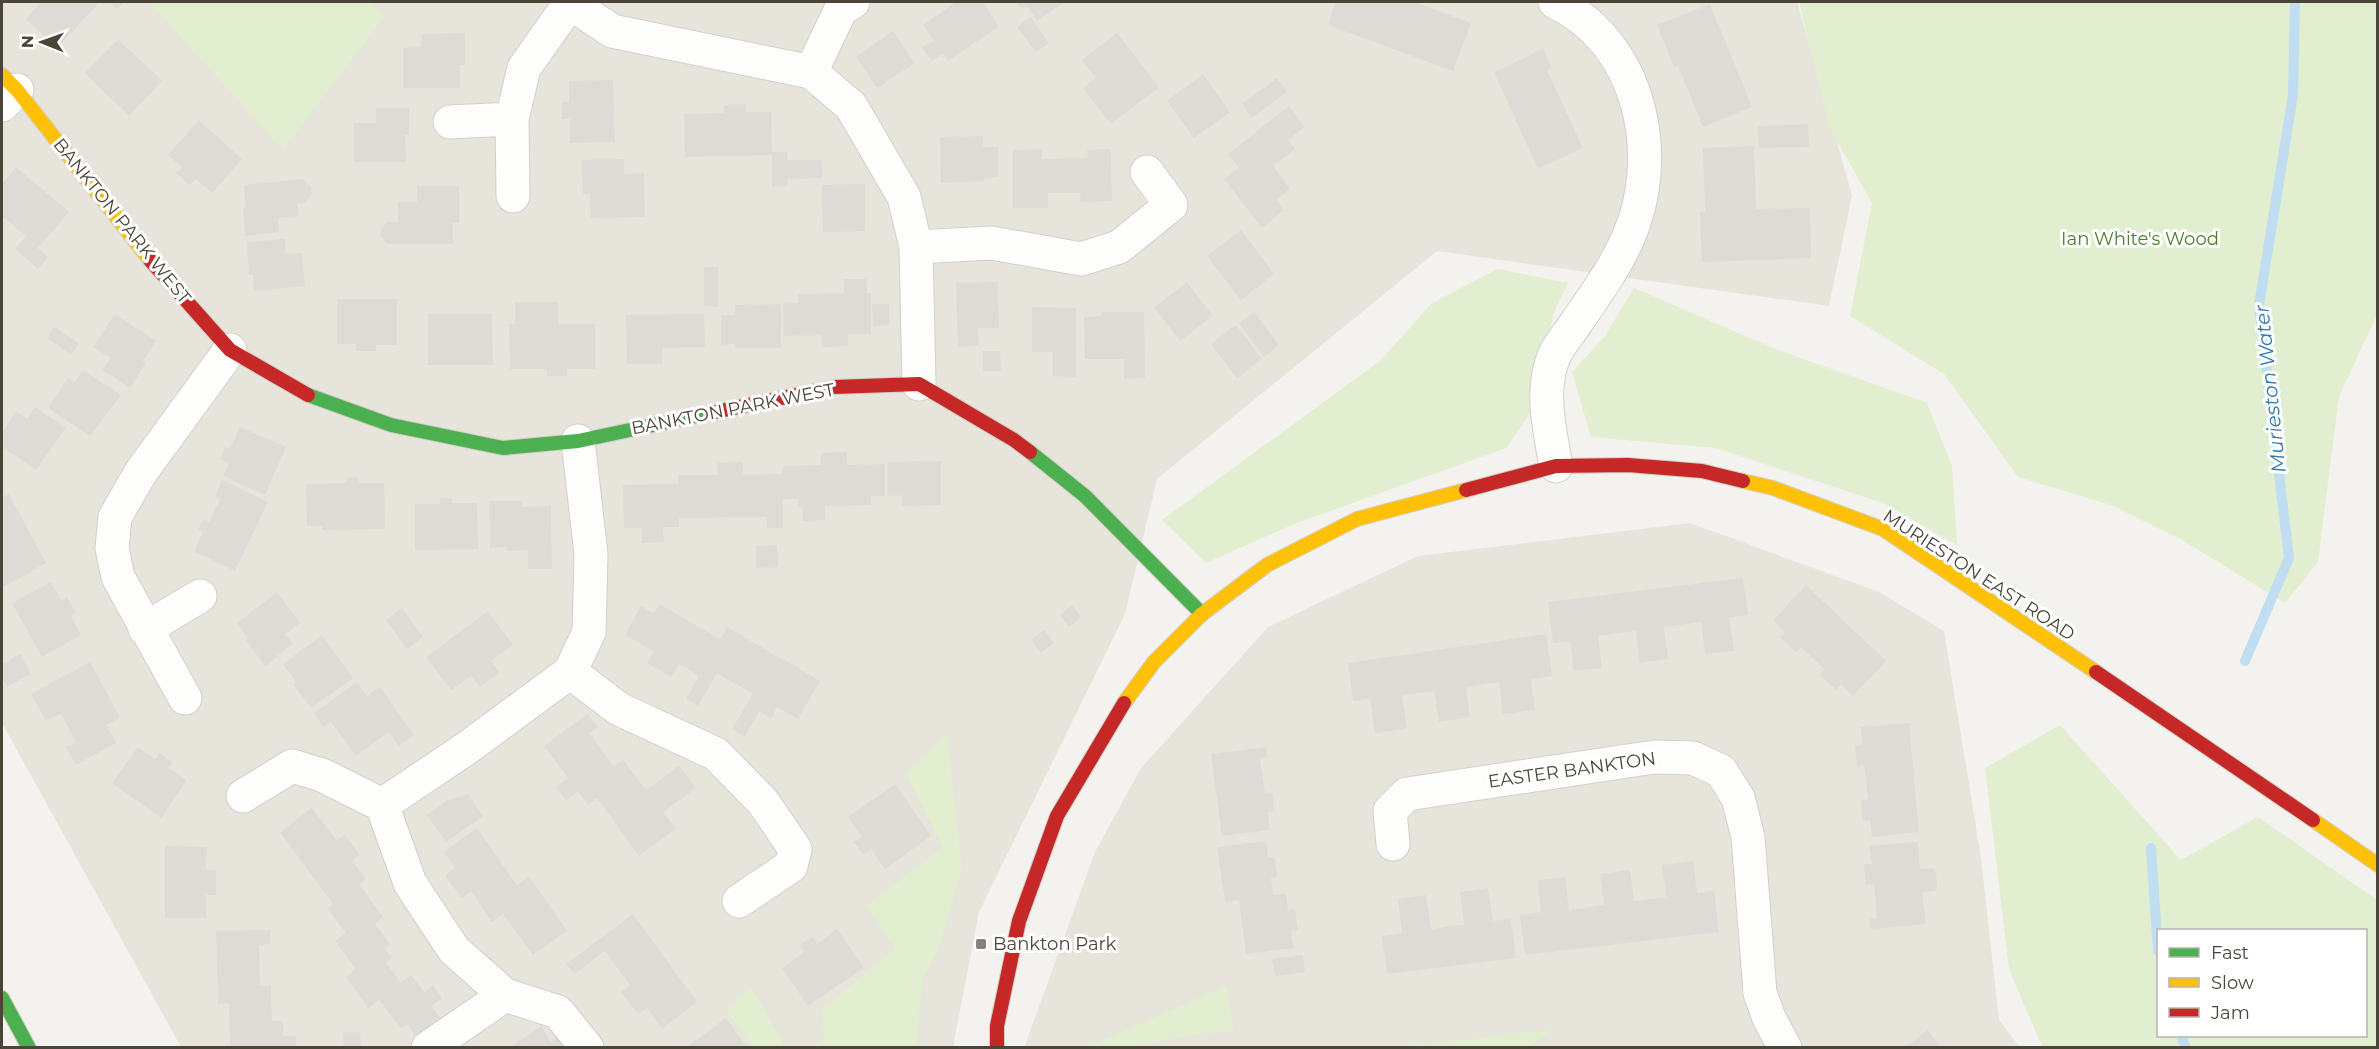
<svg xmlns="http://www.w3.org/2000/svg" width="2379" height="1049" font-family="Montserrat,sans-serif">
	<rect width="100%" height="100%" fill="#f4f2ee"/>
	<path fill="#e7e4dc" d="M2,2H1797L1852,195L1829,306L1437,251L1157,479L1125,614L979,912L953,1047H181L2,723Z
		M1690,523L1879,592L1944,631L1981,858L1999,1020L2020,1047L1024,1048L1095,852L1141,768L1268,627L1418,556Z"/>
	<path fill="#e1eecf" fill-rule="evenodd" d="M149,2H370L384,17L283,150Z
		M1799,2H2377V315L2339,396L2318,562L2285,603L2182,540L2111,505L2018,477L1944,374L1850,316L1872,203L1829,127Z
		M1498,269L1568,283L1554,312L1531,412L1506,448L1294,524L1206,563L1162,520L1380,361L1432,303Z
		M1634,288L1778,350L1927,403L1952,466L1957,545L1883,503L1716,448L1591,437L1572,372L1605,336Z
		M2060,725L2181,860L2258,817L2377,900V1047H2042L2009,969L1985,768ZM2158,930H2366V1036H2158Z
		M947,734L962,870L937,953L923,977L916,1047H811L824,1040L822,1009L895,948L867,905L943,847L906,774Z
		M751,986L785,1047H752L726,1010Z
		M1226,986L1234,1030L1167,1039L1131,1047H1087Z
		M1556,1029L1526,1047H1394Z"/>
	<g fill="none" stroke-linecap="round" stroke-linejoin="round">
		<path stroke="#c0ddf1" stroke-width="10" d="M2245,661L2289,558L2259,305L2293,95L2295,2
			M2151,848L2158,951
			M2181,1036L2186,1048"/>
	</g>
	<path fill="#dedbd6" d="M42,2H100L57,48L26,19Z
		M109,2H125L117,9Z
		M956,2H982L999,26L948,61L943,54L932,61L922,48L934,40L923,25Z
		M1016,2H1065L1037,21L1027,6L1022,9Z
		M1336,2H1414L1471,23L1453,71L1328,25Z
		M1710,4L1752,107L1703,127L1678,66L1674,67L1657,25Z
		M1031,17L1049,43L1036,52L1017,27Z
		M893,31L915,63L877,88L856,57Z
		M465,33V65H460V88H403V48L421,47L422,34Z
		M1117,33L1159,87L1111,124L1083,88L1096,78L1082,60Z
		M118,39L162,81L129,116L85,73Z
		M1543,49L1552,68L1547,70L1583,148L1538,169L1494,72Z
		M1203,74L1230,112L1194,138L1167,101Z
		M1277,78L1287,92L1252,118L1242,104Z
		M613,80L615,142L570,143V119H562V102H569V81Z
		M746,104V112H771L772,152H787V160H822L823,178L788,179L787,186L772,187V155L685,157L684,114L724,113V105Z
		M1289,106L1305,127L1288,140L1295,149L1273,166L1290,189L1276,200L1284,210L1262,228L1224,179L1239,167L1228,154Z
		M376,108H409V135H405L406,162H354V123H376Z
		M199,120L242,159L212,193L196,179L190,185L176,173L182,167L168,155Z
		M1808,124L1809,147L1759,148L1758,126Z
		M983,136V147H998V177L984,178V181L941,183L940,137Z
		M1754,146L1756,209L1810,208L1811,258L1702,262L1700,212L1705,211L1703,148Z
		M1042,149V159L1088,158L1087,150L1111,149L1112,201L1081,202L1080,193H1048V208H1013V150Z
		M624,159V174L644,173L645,217L591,218L590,194H583L582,160Z
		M16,167L69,212L38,248L48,257L38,269L15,249L26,236L2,216V184Z
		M303,179L311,187L312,194L305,203L297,204L298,216L278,218L279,232L245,236L243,208H246L244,185Z
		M865,184V231L823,232L822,185Z
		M417,186H459V223H453V244H387L381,237V229L387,222H398V202H417Z
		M1241,230L1274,274L1241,300L1207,256Z
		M285,239L286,254L302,253L305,286L254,291L253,275H249L247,242Z
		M704,267H718V307L704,306Z
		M844,279H866L867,293H871V334H848V346L835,347H823L822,335L784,336L783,304L798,303V294L844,293Z
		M998,282L999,328H978L979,346L958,347L956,283Z
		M1187,282L1213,316L1180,341L1154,307Z
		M337,299H397V345H376V351H356V344H337Z
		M515,302H558V324H595V369H567V376H547V369H510L509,324H515Z
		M781,304V348H735V344L721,345V315H735V305Z
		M872,304H889V325L873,326Z
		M1032,307L1076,308V377L1053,376V352H1032Z
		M1101,312H1144L1145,378L1124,379V359H1085L1084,317L1101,316Z
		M1254,312L1279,345L1264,357L1239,323Z
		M115,314L156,341L143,361L146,363L130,388L102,370L111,358L93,347Z
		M428,314H492L493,365H428Z
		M704,314L705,347L662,348V364H627L626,315Z
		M1236,325L1262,359L1237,378L1211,344Z
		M54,327L79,343L71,355L47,338Z
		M983,351H1000L1001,371H983Z
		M83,370L121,395L90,436L48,408L68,378L75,382Z
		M35,407L66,428L36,470L2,447V433L16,411L27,419Z
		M240,427L286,447L265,495L223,476L229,463L220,459L225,447L230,449Z
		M847,452V465L885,464V496H871V505L825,506V520L803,521L802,507H798V499H783V528H767V517L679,518V527H663L664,542L642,543V528H624L623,485L678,484V475H717L718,463L743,462V475L782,474L783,466L821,465V453Z
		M941,461V505L902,506V495L888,496V462Z
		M353,477L359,478V483H384L385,529L322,530V526H307L306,484L347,483V478Z
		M222,480L268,502L235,571L194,551L203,532L198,529L204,519L209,522L220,499L215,496Z
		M9,494L46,563L3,587L2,498Z
		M440,498H452V503H477L478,549L415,550V504H440Z
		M489,501H522V507L551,506L552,569H528V550L507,551V547L490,548Z
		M777,545L778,567L756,568V546Z
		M1743,578L1748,615L1729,617L1734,651L1705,654L1701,622L1664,627L1668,659L1640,663L1636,631L1618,633L1598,636L1602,668L1574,671L1570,641L1553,643L1548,602Z
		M51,582L61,600L67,597L76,613L71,616L81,635L42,657L12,603Z
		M1806,585L1886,661L1853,696L1841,684L1836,690L1820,675L1825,670L1801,647L1796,652L1780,637L1785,633L1773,620Z
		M277,592L300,623L285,634L293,644L265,666L246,640L248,638L237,623Z
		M659,604L720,639L727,627L820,681L798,719L777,707L771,719L759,712L745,736L732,729L753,694L717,673L698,706L686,699L699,676L679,664L671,677L647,663L654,651L625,635L641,606L654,613Z
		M1072,605L1081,617L1069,627L1060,615Z
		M402,608L423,637L407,649L386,620Z
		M488,611L513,645L491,661L500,673L480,687L471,676L451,690L426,657Z
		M1044,629L1054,643L1041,653L1031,640Z
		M1546,634L1552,676L1531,679L1535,710L1503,714L1499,682L1466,687L1470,717L1439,722L1434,691L1402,695L1407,729L1375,733L1370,699L1353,701L1348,663Z
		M322,635L353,678L311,708L293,684L296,682L283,664Z
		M20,654L31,674L7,687L2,677V665Z
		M90,662L120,717L107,725L116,743L76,765L66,747L76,742L61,714L46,721L31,694Z
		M357,682L367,696L380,687L414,735L399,746L389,732L356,756L331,722L324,727L314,713Z
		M587,714L598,727L590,733L614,767L623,760L646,790L679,766L696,788L663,812L676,829L639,856L597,798L588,805L578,792L566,800L556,787L568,778L544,746Z
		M1909,723L1919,832L1872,837L1870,820L1863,821L1861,800L1868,799L1864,765L1857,766L1855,745L1862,744L1861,727Z
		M138,747L155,759L159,753L166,758L172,762L169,768L187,780L161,818L112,783Z
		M1266,747L1267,757L1260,758L1265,793L1272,792L1274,811L1268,812L1270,830L1222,836L1211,754Z
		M895,784L931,836L885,869L871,849L863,855L854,842L862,837L848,817Z
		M468,794L483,816L446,842L427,815L448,800Z
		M312,808L337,841L345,835L360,855L352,861L366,879L359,884L383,917L375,924L390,944L384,948L392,958L386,962L401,983L411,975L424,992L433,985L442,998L431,1006L441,1019L417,1037L407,1024L401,1028L379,1000L368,1008L346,977L356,969L335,941L346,933L327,908L333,904L280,832Z
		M477,828L517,885L529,876L567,931L533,955L503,914L492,922L471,891L462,898L445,876L455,868L444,852Z
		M1266,841L1268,858L1274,857L1276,867L1277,877L1271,878L1273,895L1286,894L1288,910L1295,909L1298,930L1291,931L1294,948L1246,954L1239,900L1225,902L1217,847Z
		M1918,842L1920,869L1933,868L1936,872L1937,887L1935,891L1922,892L1926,924L1871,929L1870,919L1877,918L1874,884L1866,885L1864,864H1872L1869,846Z
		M165,846L207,847L206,870H216V895H206V918H165Z
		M1693,861L1697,893L1714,891L1719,932L1525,955L1520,915L1541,912L1537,880L1565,877L1569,910L1585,908L1604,905L1600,874L1630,870L1634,901L1666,897L1662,865Z
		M1488,888L1493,921L1511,919L1516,958L1387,974L1382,936L1402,933L1398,899L1426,895L1431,929L1464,925L1460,892Z
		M633,914L697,1002L662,1029L647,1008L638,1014L621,992L630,985L605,951L574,974L566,964Z
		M837,929L864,968L808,1006L782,968L804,952L799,946L812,937L817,944Z
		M270,930V944L259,945L260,986H271L272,1021H283V1036H296V1047H230L229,1003L218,1004L216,931Z
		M1303,955L1305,972L1275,976L1272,959Z
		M726,1018L747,1047H686L703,1035Z
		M541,1026L551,1042L561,1035L569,1047H511Z
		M1928,1030L1941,1047H1905Z
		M360,1032L361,1047H344L343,1033Z"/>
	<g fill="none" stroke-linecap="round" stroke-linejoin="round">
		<defs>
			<path id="street" d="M569,2L612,31L811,72L851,106L904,197L916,247L919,384
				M1555,2C1640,42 1665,155 1628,238C1615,268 1596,294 1578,320C1571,331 1561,342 1555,354C1539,389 1550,431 1556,466
				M811,72L841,9L853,2
				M2,105L17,90
				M450,122L512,119
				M513,196L512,119L524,68L570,3
				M916,247L992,243L1081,259L1119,247L1171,205L1147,172
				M578,441L591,554L589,632L570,672L619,709L716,754L763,802L795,849L791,866L739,901
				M145,629L200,596
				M570,672L467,748L382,805L410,883L454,950L505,995L558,1012L587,1048
				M185,698L118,577L112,548L115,517L141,472L230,350
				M243,796L292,766L322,775L382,805
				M1393,844L1390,811L1407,794L1654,757L1693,758L1721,771L1738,798L1748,837L1760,993L1769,1018L1785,1048
				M428,1048L505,995"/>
			<path id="fast" d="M308,395L391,425L503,448L578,441L715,412
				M1030,452L1085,496L1202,614
				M2,998L29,1048"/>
			<path id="slow" d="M2,75L17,90L150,260
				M1743,481L1773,488L1883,529L2096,672
				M1124,703L1154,662L1202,614L1267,565L1357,519L1466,490
				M2313,820L2378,865"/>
			<path id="jam" d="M150,260L230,350L308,395
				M715,412L834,387L919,384L1014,440L1030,452
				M1466,490L1556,466L1628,465L1702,471L1743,481
				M2096,672L2313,820
				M997,1048V1026L1019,921L1057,816L1124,703"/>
		</defs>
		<use href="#street" stroke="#d2d0cb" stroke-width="35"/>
		<use href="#fast" stroke="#d3cfc5" stroke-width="16"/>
		<use href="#slow" stroke="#d3cfc5" stroke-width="16"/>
		<use href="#jam" stroke="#d3cfc5" stroke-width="16"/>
		<use href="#street" stroke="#fdfdfc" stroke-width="33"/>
		<use href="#fast" stroke="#4caf50" stroke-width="14"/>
		<use href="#slow" stroke="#ffc107" stroke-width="14"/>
		<use href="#jam" stroke="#c62828" stroke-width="14"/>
	</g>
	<rect fill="#868178" stroke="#fff" stroke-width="2" x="975" y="938" width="12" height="12" rx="3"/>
	<g text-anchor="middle" stroke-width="6" stroke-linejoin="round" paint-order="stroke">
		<g font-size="18" fill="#4b4439" stroke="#fff">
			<text transform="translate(122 221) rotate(51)" y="6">BANKTON PARK WEST</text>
			<text transform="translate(733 409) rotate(-11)" y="6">BANKTON PARK WEST</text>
			<text transform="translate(1979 575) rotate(33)" y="6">MURIESTON EAST ROAD</text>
			<text transform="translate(1572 770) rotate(-8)" y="6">EASTER BANKTON</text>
		</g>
		<g font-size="18" fill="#4a7f2a" stroke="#fff">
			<text x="2140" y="245">Ian White's Wood</text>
		</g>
		<g font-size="18" fill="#4b4439" stroke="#fff" text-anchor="start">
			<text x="993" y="950">Bankton Park</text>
		</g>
		<g font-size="20" font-style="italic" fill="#2e7ab2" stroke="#fff">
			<text transform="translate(2270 389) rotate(-96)" y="7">Murieston Water</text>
		</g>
	</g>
	<rect width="2379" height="1049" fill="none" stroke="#4b4439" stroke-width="6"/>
	<rect x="2157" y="929" width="210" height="108" fill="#ffffff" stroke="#b7b4b0" stroke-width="1.5"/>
	<rect x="2169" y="948" width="30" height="9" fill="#4caf50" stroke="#b7b4b0" stroke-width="1.5"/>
	<text x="2211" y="959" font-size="18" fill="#4b4439">Fast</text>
	<rect x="2169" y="978" width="30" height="9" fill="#ffc107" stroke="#b7b4b0" stroke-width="1.5"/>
	<text x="2211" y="989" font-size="18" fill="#4b4439">Slow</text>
	<rect x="2169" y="1008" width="30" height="9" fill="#c62828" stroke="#b7b4b0" stroke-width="1.5"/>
	<text x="2211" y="1019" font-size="18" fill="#4b4439">Jam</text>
	<g transform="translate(42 42) rotate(271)" stroke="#ffffff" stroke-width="4.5" paint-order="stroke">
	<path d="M0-4.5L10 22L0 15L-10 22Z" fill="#4b4439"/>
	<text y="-9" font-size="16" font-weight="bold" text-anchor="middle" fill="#4b4439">N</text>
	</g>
</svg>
